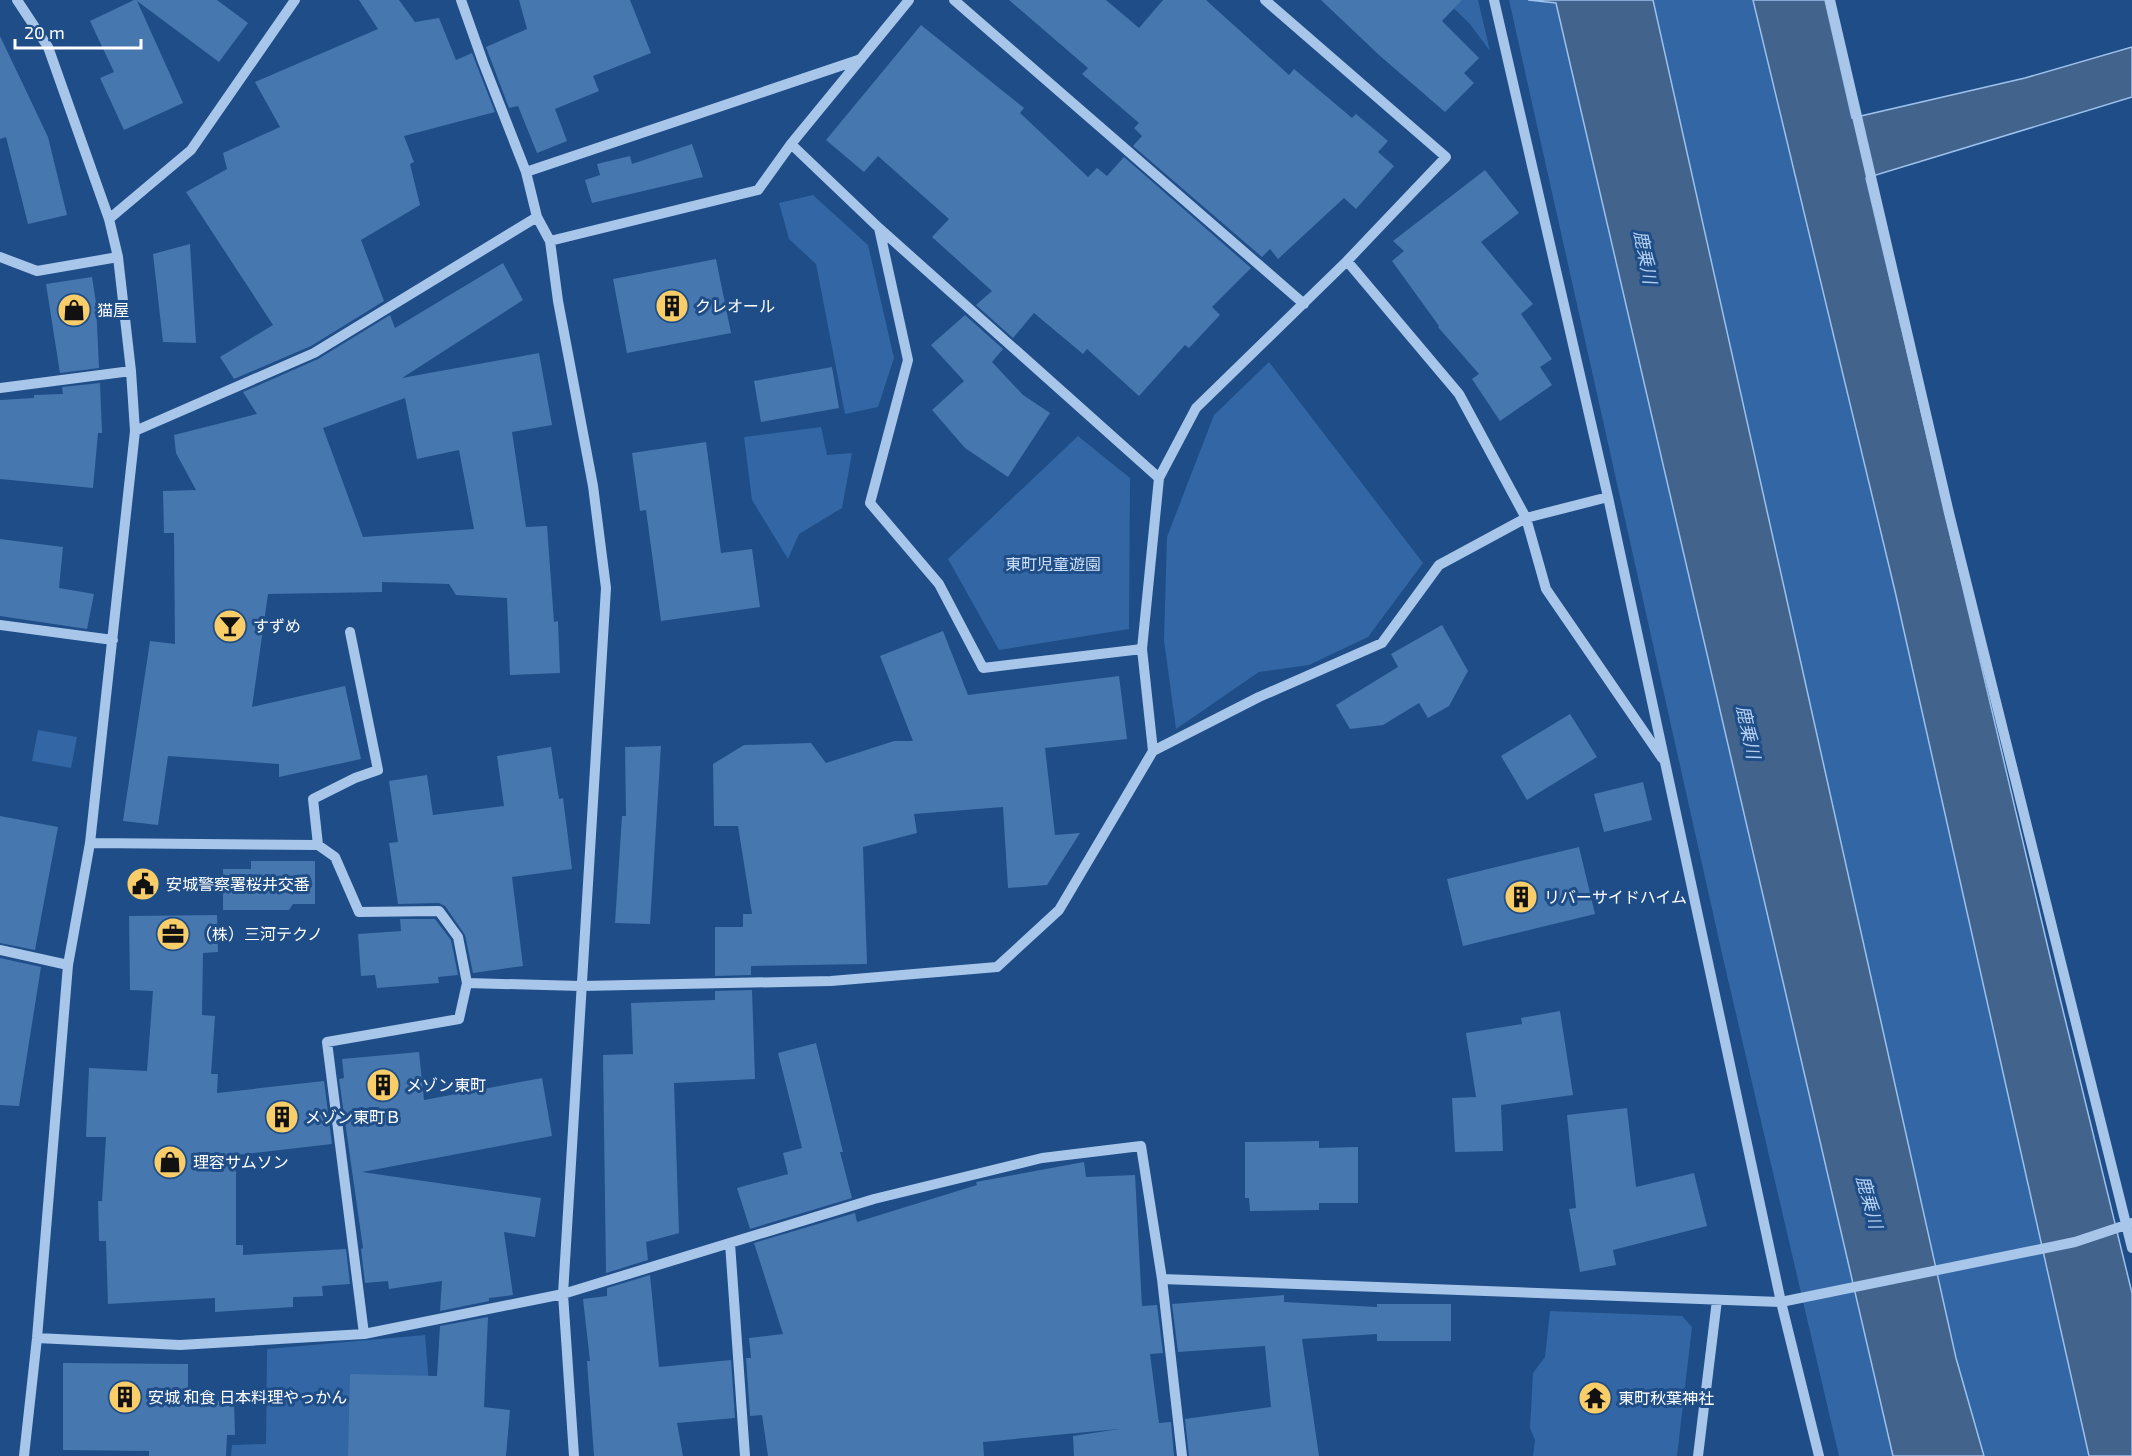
<svg xmlns="http://www.w3.org/2000/svg" width="2132" height="1456" font-family="'Exo 2','Noto Sans JP',sans-serif">
	<rect width="100%" height="100%" fill="#1f4d87"/>
	<path fill="#3266a4" d="M1445,0H1478L1490,51L1469,23Z
		M1509,0H1768L2100,1456H1839L1723,958Z
		M813,195L868,245L894,358L878,407L845,414L816,264L789,239L779,203Z
		M1269,362L1423,563L1368,637L1309,665L1259,672L1176,729L1164,640L1167,537L1214,415Z
		M821,427L827,455L852,453L842,508L799,534L788,559L752,500L744,437Z
		M1078,436L1130,478L1129,629L999,650L948,559Z
		M38,730L77,737L71,768L32,761Z
		M1550,1311L1682,1316L1692,1327L1677,1456H1533L1535,1440L1530,1428L1533,1373L1545,1357Z
		M425,1335L435,1456H231L232,1445L266,1444L267,1349Z"/>
	<path fill="#42638c" stroke="#9cc1ec" stroke-width="1.5" d="M1528,0H1653L1956,1358L1984,1456H1893L1556,3Z
		M1753,0H1825L1852,118L2025,78L2132,47V97L1866,178L2057,986L2132,1293V1456H2089L1895,591Z"/>
	<path fill="#4777af" fill-rule="evenodd" d="M134,0H217L248,23L219,62L137,1L183,103L124,130L100,78L114,72L90,21Z
		M359,0H399L415,22L439,18L456,60L472,53L495,112L404,136L414,162L410,164L420,205L361,240L384,301L311,346L234,379L220,357L273,325L186,192L227,169L223,153L280,127L255,82L378,29Z
		M519,0H630L651,53L593,76L599,91L555,109L567,141L537,153L518,106L509,108L486,47L527,29Z
		M1009,0H1106L1139,28L1163,0H1206L1289,75L1294,69L1352,118L1356,114L1388,141L1378,152L1394,166L1356,209L1344,198L1278,259L1270,249L1262,257L1133,146L1142,136L1134,128L1139,123L1082,74L1088,68Z
		M1321,0H1462L1442,21L1479,58L1464,73L1474,83L1445,112L1379,55Z
		M921,25L1024,108L1020,113L1088,177L1097,168L1107,176L1124,157L1251,268L1212,307L1220,315L1189,348L1185,345L1139,396L1087,349L1083,354L1034,313L1013,338L976,305L992,291L932,237L949,219L878,156L864,172L826,140Z
		M0,36L48,137L67,215L28,224L6,137L0,139Z
		M692,144L703,177L592,203L585,180L600,175L597,164L630,156L632,164Z
		M1485,170L1519,213L1481,242L1533,304L1521,314L1552,359L1540,367L1552,385L1500,421L1472,379L1479,374L1438,327L1439,326L1392,261L1404,251L1393,241Z
		M190,244L196,343L163,342L153,254Z
		M716,259L731,333L627,353L613,279Z
		M503,263L523,300L402,378L539,353L552,425L512,432L526,527L547,526L554,622L558,621L560,673L510,675L507,598L456,595L449,584L382,582V592L268,594L252,707L345,686L361,759L279,777V764L168,756L158,825L123,821L150,641L175,644L174,533H164L163,491L196,490L176,453L174,435L257,414L243,392L318,359L390,315L395,328ZM405,398L417,459L459,450L474,529L363,537L323,428Z
		M92,277L96,303L99,368L60,373L46,284Z
		M965,315L1003,349L992,362L1023,395L1050,413L1008,477L965,448L932,410L964,381L931,345Z
		M832,367L839,408L761,422L754,381Z
		M100,383L102,433H98L93,488L0,479V400L34,398V395L63,394L62,387Z
		M706,442L721,553L752,549L760,607L661,621L646,510L640,511L632,453Z
		M0,539L63,547L59,588L94,594L87,629L0,616Z
		M1442,625L1468,671L1449,706L1428,718L1419,703L1383,725L1350,729L1336,705L1398,667L1391,654Z
		M943,631L968,695L1119,676L1127,739L1045,748L1055,835L1080,833L1047,885L1008,888L1003,807L914,814L917,833L863,847L867,964L751,966V975L715,976V927H743V914H752L738,826H714L713,764L744,745L811,743L826,763L894,741H913L880,656Z
		M1570,714L1597,757L1527,800L1501,756Z
		M661,746L650,924L615,923L622,816H626L625,747Z
		M551,747L559,799L563,798L572,869L512,877L523,966L473,973L465,935L445,906L439,903L398,904L389,843L398,842L389,781L427,775L433,815L504,806L497,756Z
		M1643,782L1652,820L1604,832L1594,794Z
		M0,816L58,827L35,950L0,943Z
		M1579,847L1595,914L1463,946L1447,879Z
		M251,861H315V904H293L289,910H223V869H251Z
		M217,915L218,952L203,953L202,1015L215,1016L211,1074H218L217,1093L324,1081L332,1144L236,1155V1245H243V1255L346,1249L350,1284L322,1286L323,1296L293,1297V1307L215,1312V1298L108,1304L106,1241H99L98,1201H102L106,1137H86L89,1068L147,1071L153,991L130,990L129,916Z
		M400,919H435L451,940L458,975L438,977L439,983L377,988L375,975L361,976L358,934L401,931Z
		M0,958L41,967L19,1106L0,1105Z
		M752,990L755,1079L674,1083L679,1233L646,1242L648,1260L606,1273L603,1055L633,1054L631,1003L715,1000V991Z
		M1560,1011L1573,1095L1501,1105L1503,1151L1455,1152L1452,1098L1476,1097L1466,1033L1522,1024L1521,1018Z
		M816,1043L843,1152H840L852,1198L750,1229L737,1188L788,1174L783,1153L802,1148L778,1053Z
		M419,1052L424,1100L542,1078L552,1136L362,1172L541,1198L535,1237L504,1232L513,1295L489,1298V1301L440,1311L442,1281L389,1289L388,1281L365,1283L361,1249L363,1248L339,1079L344,1078L342,1059Z
		M1627,1108L1636,1187L1694,1173L1707,1226L1613,1250L1616,1265L1580,1272L1569,1209L1576,1208L1567,1115Z
		M1319,1141V1148L1358,1147V1203H1319V1210L1250,1211L1249,1198H1245V1142Z
		M1084,1162L1086,1177L1135,1175L1142,1306L1157,1305L1163,1353L1150,1354L1159,1423L1171,1422L1174,1456H1074L1073,1436L1119,1429L983,1442L984,1456H768L762,1415L750,1416L746,1358H751L749,1338L783,1334L754,1243L855,1213L857,1222L977,1185L976,1182Z
		M650,1275L659,1367L731,1360L735,1418L677,1423L683,1456H594L587,1361H590L583,1299L607,1296V1288Z
		M1284,1295V1302L1377,1307V1304H1451V1341H1377V1334L1302,1339L1319,1456H1189L1185,1419L1271,1407L1265,1346L1178,1352L1172,1304Z
		M488,1317L484,1407L510,1410L506,1456H348L350,1374L437,1376L440,1326Z
		M63,1363L188,1364V1401H234L235,1435H227L226,1456H149V1451L63,1450Z"/>
	<g fill="none" stroke-linecap="round" stroke-linejoin="round">
		<path stroke="#a8c6ea" stroke-width="10" d="M17,0L48,47L109,219L118,257L131,371L135,431L90,843L68,965L37,1338L24,1456
			M461,0L483,62L526,172L537,217L550,241L558,301L593,486L606,588L563,1294L574,1456
			M954,0L1304,304
			M1830,0L1949,513L2132,1248
			M791,144L879,228L1159,478
			M526,172L861,59
			M109,219L191,150L295,0
			M879,228L908,360L870,503L939,584L983,668L1142,649L1159,478L1196,408L1347,261L1446,157L1265,0
			M550,241L758,190L791,144L909,0
			M0,257L37,271L118,257
			M1347,261L1459,394L1526,518L1608,497L1494,0
			M0,388L131,371
			M135,431L314,353L537,217
			M1608,497L1781,1302L1819,1456
			M0,625L113,640
			M1153,751L1259,697L1382,643L1439,565L1526,518L1546,589L1662,758
			M90,843L318,845L335,857L359,912L439,911L458,937L467,983L581,986L831,981L997,967L1059,910L1153,751L1142,649
			M318,845L313,799L355,778L378,770L350,632
			M0,950L68,965
			M730,1243L745,1456
			M1162,1279L1781,1302L2075,1242L2132,1223
			M364,1334L327,1042L459,1019L467,983
			M37,1338L180,1345L364,1334L563,1294L874,1199L1042,1158L1141,1146L1162,1279L1182,1456
			M1698,1456L1717,1300"/>
	</g>
	<defs>
		<symbol id="building-disc" viewBox="-11 -11 22 22"><circle r="9.5" fill="#f9ce68" stroke="#1f4d87"/><path d="M-4-6H4V6H1V3H-1V6H-4ZM-2.5-4.3h1.7v1.8h-1.7ZM.8-4.3h1.7v1.8H.8ZM-2.5-1h1.7V.8h-1.7ZM.8-1h1.7V.8H.8Z" fill="#111"/></symbol>
		<symbol id="shop-disc" viewBox="-11 -11 22 22"><circle r="9.5" fill="#f9ce68" stroke="#1f4d87"/><path d="M-5-2.5h2.3a2.7 3.5 0 0 1 5.4 0H5L5.5 6h-11ZM-1.5-2.5h3a1.5 2.3 0 0 0-3 0Z" fill="#111"/></symbol>
		<symbol id="bar-disc" viewBox="-11 -11 22 22"><circle r="9.5" fill="#f9ce68" stroke="#1f4d87"/><path d="M-6-5H6L.8 .8V4.5H3.5V6h-7V4.5H-.8V.8Z" fill="#111"/></symbol>
		<symbol id="civic-disc" viewBox="-11 -11 22 22"><circle r="9.5" fill="#f9ce68" stroke="#1f4d87"/><path d="M-.6-6.5H3V-4.5H.6V-3L4-1V1h2V6H-6V1h2V-1L-.6-3ZM-1.2 2.5V6h2.4V2.5Z" fill="#111"/></symbol>
		<symbol id="office-disc" viewBox="-11 -11 22 22"><circle r="9.5" fill="#f9ce68" stroke="#1f4d87"/><path d="M-6-3h4V-5.5h4V-3h4V5H-6ZM-1-4.5V-3h2v-1.5ZM-6 0V1H6V0Z" fill="#111"/></symbol>
		<symbol id="temple-disc" viewBox="-11 -11 22 22"><circle r="9.5" fill="#f9ce68" stroke="#1f4d87"/><path d="M0-6L5-2H3V0L6.5 2.5H4V6H1.5V3h-3V6H-4V2.5H-6.5L-3 0V-2H-5Z" fill="#111"/></symbol>
	</defs>
	<g fill-rule="evenodd">
		<use href="#building-disc" x="653" y="287" width="38" height="38"/>
		<use href="#shop-disc" x="55" y="291" width="38" height="38"/>
		<use href="#bar-disc" x="211" y="607" width="38" height="38"/>
		<use href="#civic-disc" x="124" y="865" width="38" height="38"/>
		<use href="#building-disc" x="1502" y="878" width="38" height="38"/>
		<use href="#office-disc" x="154" y="915" width="38" height="38"/>
		<use href="#building-disc" x="364" y="1066" width="38" height="38"/>
		<use href="#building-disc" x="263" y="1098" width="38" height="38"/>
		<use href="#shop-disc" x="151" y="1143" width="38" height="38"/>
		<use href="#building-disc" x="106" y="1378" width="38" height="38"/>
		<use href="#temple-disc" x="1576" y="1379" width="38" height="38"/>
	</g>
	<g text-anchor="middle" stroke-width="6" stroke-linejoin="round" paint-order="stroke">
		<g font-size="16" fill="#fff" stroke="#1f4d87" text-anchor="start">
			<text x="695" y="312">クレオール</text>
			<text x="97" y="316">猫屋</text>
			<text x="253" y="632">すずめ</text>
			<text x="166" y="890">安城警察署桜井交番</text>
			<text x="1544" y="903">リバーサイドハイム</text>
			<text x="196" y="940">（株）三河テクノ</text>
			<text x="406" y="1091">メゾン東町</text>
			<text x="305" y="1123">メゾン東町Ｂ</text>
			<text x="193" y="1168">理容サムソン</text>
			<text x="148" y="1403">安城 和食 日本料理やっかん</text>
			<text x="1618" y="1404">東町秋葉神社</text>
		</g>
		<g font-size="16" fill="#cde0f8" stroke="#1f4d87">
			<text x="1053" y="570">東町児童遊園</text>
		</g>
		<g font-size="18" font-style="italic" fill="#b4d0f2" stroke="#1f4d87">
			<text transform="translate(1645 257) rotate(79)" y="6">鹿乗川</text>
			<text transform="translate(1748 732) rotate(78)" y="6">鹿乗川</text>
			<text transform="translate(1869 1202) rotate(75)" y="6">鹿乗川</text>
		</g>
	</g>
	<path d="M15 39v9h126v-9" fill="none" stroke="#ffffff" stroke-width="3"/>
	<text x="24" y="39" font-size="18" fill="#ffffff" stroke="#1f4d87" stroke-width="4.5" paint-order="stroke">20 m</text>
</svg>
